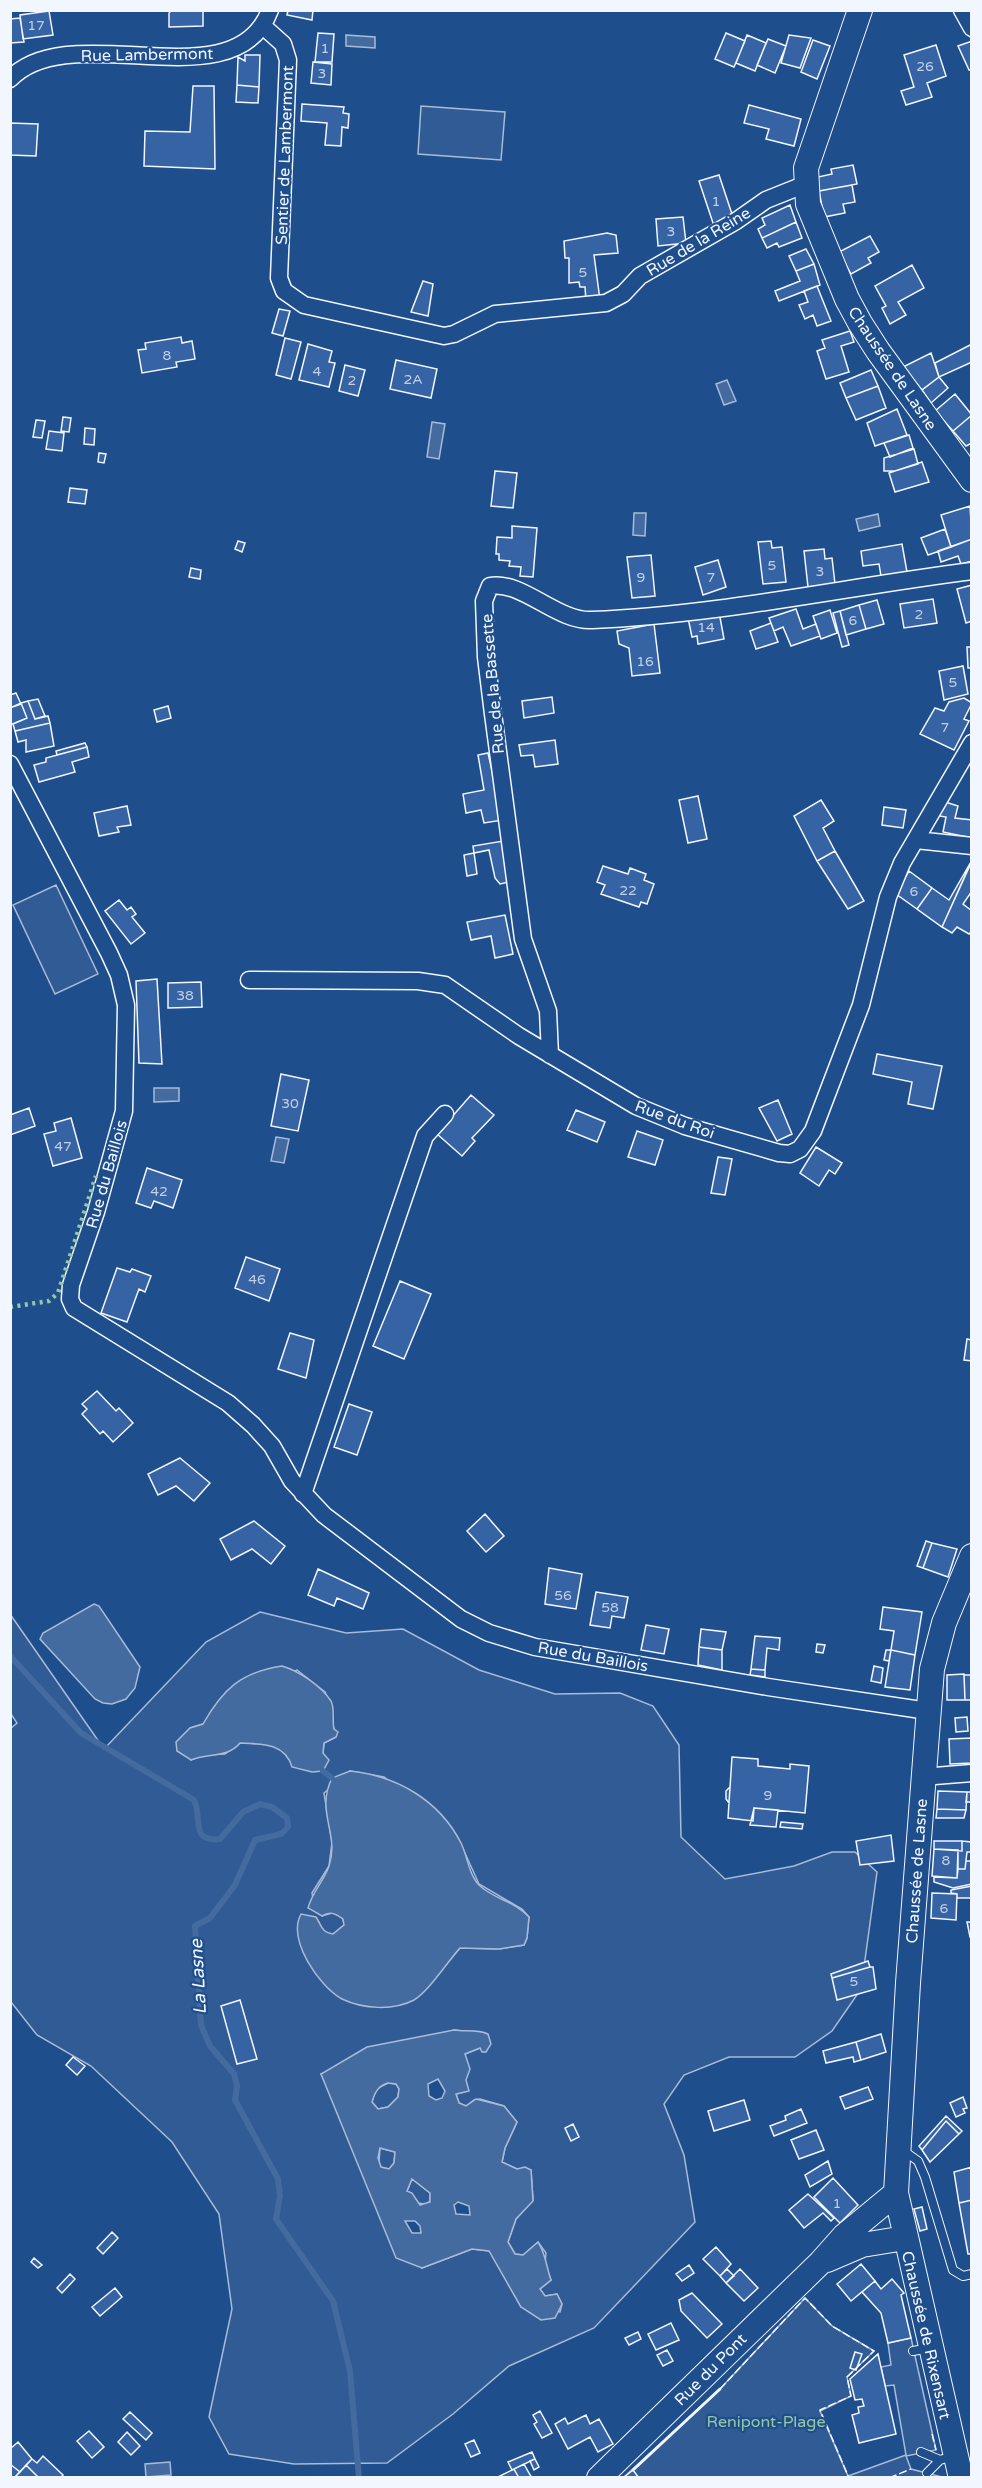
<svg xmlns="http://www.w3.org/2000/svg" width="982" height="2488" font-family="'Varela Round',sans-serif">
	<rect width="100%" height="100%" fill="#1f4e8c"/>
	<path fill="#305b95" stroke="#a8bbd7" stroke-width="1.5" fill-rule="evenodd" d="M421,106L505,112L501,160L418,154Z
		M56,885L98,974L55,994L13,905Z
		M260,1612L346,1633L403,1629L479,1670L555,1694L620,1693L653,1706L679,1745L681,1837L725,1879L794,1866L832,1852H855L877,1872L861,1989L832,2031L795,2057H729L684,2075L664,2104L684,2155L695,2222L594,2328L509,2366L453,2414L387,2463L294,2464L229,2454L209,2417L232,2309L219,2214L172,2142L91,2066L37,2035L11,2002L10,1729L17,1723L11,1714L10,1614L104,1749L206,1642ZM297,1670L325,1692L332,1707L331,1717L336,1737L324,1743L323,1753L290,1759L280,1749L270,1744L240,1743L225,1754L203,1755L191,1760L190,1728L203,1724ZM350,1771L384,1777L459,1840L479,1884L522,1909L529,1917L527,1938L524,1945L499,1949L460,1948L426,1989L299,1918L319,1922V1927L326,1933L333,1934L344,1925L343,1919L337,1915L332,1913L322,1916L315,1911L312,1893L329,1866L332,1842L324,1793ZM454,2030L470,2032L486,2052L480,2048L465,2054V2092L456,2094L459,2103L466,2106L474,2100L480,2099L504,2106L517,2122L505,2148L502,2162L517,2169L531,2170L533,2200L516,2219L508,2242L515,2254L523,2255L538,2242L546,2253L545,2264L551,2280L540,2289L545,2296L557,2294L562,2304L560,2312L521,2307L490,2251L472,2249L422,2268L321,2074Z
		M388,2083L396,2084L399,2088L398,2097L388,2107L378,2109L372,2102L374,2095L378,2088Z
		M380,2148L395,2152L394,2163L389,2169L380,2167L379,2162Z
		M412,2179L430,2193V2201L426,2204L417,2203L407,2191Z
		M805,2298L832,2326L874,2351L847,2377L851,2396L820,2411L848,2476L906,2455L894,2385L885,2386L881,2367L891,2365L888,2343L911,2338L936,2450L906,2456L911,2469L942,2477L623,2478L720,2389Z"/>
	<path fill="#446ba0" stroke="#a8bbd7" stroke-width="1.5" fill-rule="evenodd" d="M346,35L375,37V48L346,46Z
		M727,380L736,401L724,405L716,384Z
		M432,422L445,424L439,459L427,457Z
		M634,513H646L645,536L633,535Z
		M878,514L880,526L859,531L856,519Z
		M154,1088H179V1101L154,1102Z
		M276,1137L289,1139L284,1163L271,1161Z
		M94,1604L99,1606L140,1667L135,1688L126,1699L112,1704L103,1703L95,1699L40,1639L43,1633Z
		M282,1666C299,1671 321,1686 331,1701C335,1708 332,1721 334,1729L338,1732L336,1737L324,1743L323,1753L329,1760L323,1771L312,1772L292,1767C285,1743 262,1744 240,1743C228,1758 208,1753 191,1760L177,1751L176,1742L190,1728L203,1724C223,1689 241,1672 282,1666Z
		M350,1771C397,1776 439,1800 461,1843C467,1855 469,1875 479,1885C493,1899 515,1901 529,1917L527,1938L524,1945L499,1949L460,1948C447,1962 429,1991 414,2000C393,2011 363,2009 342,1999C319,1986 287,1940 301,1914L316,1917C322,1926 321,1932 333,1934L344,1925L343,1919C335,1913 330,1911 322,1916L308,1908C312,1892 324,1881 329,1866C340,1834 315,1812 332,1778Z
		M454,2030C466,2032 477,2029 488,2034L491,2044L486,2052H482L480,2048L465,2054L470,2069L466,2080L469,2091L456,2094L459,2103L466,2106L476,2099L504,2106L517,2122L505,2148L502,2162L517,2169L525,2167L531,2170L533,2201L516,2219L508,2242L515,2254L523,2255L538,2242C546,2254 546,2266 551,2280L540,2289L545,2296L557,2294L562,2304L555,2318L541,2320L521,2307L489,2251L472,2249L422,2268L396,2258L321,2074L367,2047ZM438,2079L445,2091L442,2098L436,2100L429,2096L428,2084ZM388,2083L396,2084L399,2089L398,2097L388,2107L378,2109L372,2102C375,2092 378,2086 388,2083ZM380,2148L395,2152L394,2163L389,2169L381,2167L378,2158ZM412,2179L430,2193V2202L420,2205L412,2193L407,2191ZM458,2202L469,2206L470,2215L456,2214L454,2205ZM405,2221H415L420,2226L421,2233H412Z
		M170,2462L171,2475L146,2477L145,2464Z"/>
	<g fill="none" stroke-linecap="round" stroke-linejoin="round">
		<path stroke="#446ba0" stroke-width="6" d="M10,1656L81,1733L194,1800C203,1818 189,1842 220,1839L243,1812L260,1804L272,1807L287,1818L288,1827L281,1834L255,1840L235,1885L210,1918L195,1926L201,2025L210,2046L234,2074L237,2086L235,2100L278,2179L280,2196L276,2219L333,2301L350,2371L359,2478
			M323,1771L332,1778"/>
	</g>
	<path fill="#3563a3" stroke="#f2f6ff" stroke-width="1.5" d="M172,10H203V26L169,27V13Z
		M288,10H313L312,20L287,15Z
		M49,11L53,35L23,39L20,15Z
		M20,18L24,42L10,43V19Z
		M318,33L334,34L332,62H315Z
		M726,33L745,41L734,67L715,59Z
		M747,35L766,43L755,71L736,63Z
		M789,35L811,38L800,68L781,63Z
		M768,39L786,46L775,73L757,65Z
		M813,40L830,46L817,79L801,72Z
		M972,41V70H969L958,46Z
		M936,45L946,76L927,83L932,97L906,105L901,91L914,87L904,55Z
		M245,55H260L259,87L237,85L238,57L245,61Z
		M313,62L332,64L331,85L311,83Z
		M237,85L259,87L258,103L236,102Z
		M193,86H214L215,169L144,166L145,131L190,132Z
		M302,104L344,107L343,113L349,114L348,128L342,127L341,146L325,145L327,123L301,121Z
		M749,105L801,119L794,146L766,139L769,129L744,123Z
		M10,123L38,124L36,156L10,155Z
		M853,165L857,184L819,191L818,177L832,174L831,169Z
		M719,175L734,220L714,226L699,181Z
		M852,185L855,202L843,204L845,213L824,217L819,191Z
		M790,205L796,222L762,238L758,229L765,225L762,218Z
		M683,217L686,243L658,246L656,219Z
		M796,222L802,238L779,247L777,243L767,248L762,238Z
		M607,233L616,235L618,253L594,255L600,300L586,301L585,287H580L579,282L569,283V258H565L564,241Z
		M870,236L879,252L868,258L871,263L851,274L839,252Z
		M806,249L814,264L796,271L789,256Z
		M814,264L820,285L779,301L775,291L800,281L796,271Z
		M912,265L924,288L898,302L906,315L890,324L882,308L886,306L875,286Z
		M423,281L433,284L428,316L411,312Z
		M817,286L831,321L817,326L813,315L805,319L799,305L808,302L804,291Z
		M279,309L290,311L283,336L272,333Z
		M850,331L854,342L841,346L849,372L826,379L817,351L825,348L822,340Z
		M181,337L182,343L192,341L195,359L176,362L177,367L142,373L138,350L146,349L145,343Z
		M285,338L301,342L291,379L276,375Z
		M308,344L332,351L329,362L335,363L329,387L299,380Z
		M972,344V362L939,377L935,363Z
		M931,353L939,377L922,390L903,367Z
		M396,360L437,369L431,398L390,389Z
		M345,365L365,370L358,396L339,391Z
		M871,370L878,386L846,398L840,383Z
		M939,377L948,388L931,403L922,390Z
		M878,386L886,408L856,420L846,398Z
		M955,394L972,415L953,431L935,411Z
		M897,409L907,435L875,446L867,423Z
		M972,415V443L966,446L953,431Z
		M63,417L71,418L69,432L61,431Z
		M36,420L45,421L42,438L33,437Z
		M85,428L95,429L94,445L84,444Z
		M49,431L64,433L62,451L46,449Z
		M909,435L913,448L890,457L884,443Z
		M914,449L918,464L895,471H884V458Z
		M99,453L106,454L104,463L98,462Z
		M922,462L929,482L895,492L889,473Z
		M495,471L517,473L513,508L491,506Z
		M70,488L87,490L85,504L68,502Z
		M970,506L972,539L951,547L941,515Z
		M512,526L537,528L533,577L520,576L521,567L509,566L510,561L499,560V554H496L497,537L512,538Z
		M945,529L951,547L928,555L921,538Z
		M972,539V561L961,564L958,556L941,562L938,551Z
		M238,541L245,543L242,552L235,549Z
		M771,541L772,548L782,547L786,582L763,584L758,542Z
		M902,544L907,572L881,576L879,564L863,566L861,551Z
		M824,549L825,559L832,558L835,584L808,587L804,551Z
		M651,555L655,596L632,598L627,557Z
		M718,560L726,587L703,595L695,567Z
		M191,568L201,570L200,579L189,577Z
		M972,585V621L966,623L957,589Z
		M933,599L937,623L904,628L900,604Z
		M877,600L884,624L866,629L859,605Z
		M859,605L866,629L846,635L840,611Z
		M796,609L803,629L816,624L820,636L791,646L783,627L774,631L769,618Z
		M830,610L837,633L821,639L813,616Z
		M840,611L849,645L842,647L833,613Z
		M719,612L724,639L698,644L697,636L692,637L688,618Z
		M771,623L778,642L756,649L750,631Z
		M654,624L660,673L632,676L629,648L619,644L617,631Z
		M967,647H972V668H968Z
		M963,666L968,694L944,700L939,671Z
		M16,693L21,704L10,708V695Z
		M552,697L554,713L524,718L522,701Z
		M964,698L972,703L964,719L969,721L954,750L920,734L935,708L944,711L949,702Z
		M38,699L45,716L35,719L28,701Z
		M28,701L35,719L48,716L50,723L15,731L13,724L27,718L21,703Z
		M21,703L27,718L10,725V708Z
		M168,706L171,718L157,722L154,710Z
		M50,723L54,746L26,752V740L18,742L15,731Z
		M555,740L558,764L535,767L533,755L521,756L519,745Z
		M85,743L87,747L57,755L56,751Z
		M87,747L89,757L72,762L75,772L39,782L34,765L46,762V758Z
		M488,753L503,820L484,823L481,810L466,813L463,794L484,790L478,755Z
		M698,796L707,839L688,843L679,800Z
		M821,800L834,821L823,828L835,851L817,861L794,816Z
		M942,801L958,806L955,818L972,820V838L943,832L946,817L934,815Z
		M127,806L131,825L117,827L119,832L99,836L94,813Z
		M884,807L906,810L903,828L882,825Z
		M503,841L509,882L500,884L495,878L489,850L474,853L473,846Z
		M835,851L864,901L848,909L817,861Z
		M474,853L477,874L467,876L464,855Z
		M972,860L942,927L917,909L932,888L949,900Z
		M972,861V891L963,904L972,911V931L969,934L957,927L952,933L942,927Z
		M603,866L628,874L630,868L646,874L644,880L654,884L647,904L641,902L639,907L601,894L605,885L597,882Z
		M909,871L932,888L917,909L896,894Z
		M119,900L127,910L131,907L136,914L132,917L145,933L131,944L105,911Z
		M505,915L513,954L495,958L491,936L471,940L467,922Z
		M157,979L162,1064L139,1063L136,981Z
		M201,982L202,1007L168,1008V983Z
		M877,1054L942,1066L933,1109L908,1104L912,1082L873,1074Z
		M281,1074L309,1080L298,1131L271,1126Z
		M471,1095L494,1115L472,1138L475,1141L462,1156L437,1134Z
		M778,1100L792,1134L777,1141L759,1108Z
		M29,1108L35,1126L10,1135V1115Z
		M576,1110L605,1122L597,1142L567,1130Z
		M71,1118L82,1158L53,1166L44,1134L56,1131L54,1123Z
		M637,1131L663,1140L655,1165L628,1157Z
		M816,1147L842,1163L835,1174L829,1170L819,1186L800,1173Z
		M718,1157L732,1159L725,1195L711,1193Z
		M147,1168L182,1180L173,1208L154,1201L151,1208L136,1203Z
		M246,1257L280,1269L269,1301L235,1288Z
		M117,1268L130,1272L132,1269L151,1276L145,1292L139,1289L127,1322L101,1313Z
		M400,1281L431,1294L404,1359L373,1346Z
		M290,1333L314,1340L306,1378L278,1369Z
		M967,1339L972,1340V1361L964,1360Z
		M97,1391L116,1411L119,1408L133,1423L113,1442L103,1431L100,1434L82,1414L87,1409L82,1404Z
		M349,1404L372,1412L357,1455L334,1447Z
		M180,1458L210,1483L194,1501L176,1486L158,1495L148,1474Z
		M485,1514L504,1536L486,1552L467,1531Z
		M254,1521L285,1546L271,1564L252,1549L231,1560L220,1539Z
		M926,1541L932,1543L923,1568L917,1566Z
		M932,1543L957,1549L948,1577L923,1568Z
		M549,1568L582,1574L576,1609L545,1604Z
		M318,1569L369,1593L363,1609L337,1598L334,1606L308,1595Z
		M596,1592L628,1597L624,1618L612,1616L610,1628L590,1625Z
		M883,1607L922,1612L915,1655L891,1650L894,1631L880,1629Z
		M646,1625L669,1629L664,1654L641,1650Z
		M701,1629L726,1632L722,1650L699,1647Z
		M755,1636L780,1638L779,1650L767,1648L765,1670L751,1669Z
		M817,1644L825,1645L823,1653L816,1652Z
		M699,1647L722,1650V1670L698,1665Z
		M886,1650H891L889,1661L884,1660Z
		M891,1650L915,1655L910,1690L885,1687Z
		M874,1666L883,1668L881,1683L871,1681Z
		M751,1669L765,1670V1677L750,1675Z
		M964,1674L965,1700H947V1675Z
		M964,1675H972L971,1700H965Z
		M967,1717L968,1731L956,1732L955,1718Z
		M972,1738V1763L950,1764L949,1739Z
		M732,1757L758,1759V1766L790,1769V1764L809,1766L805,1813L754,1808L753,1821L728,1818Z
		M730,1787L729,1803L726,1799V1791Z
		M938,1791L967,1792L966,1810L937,1809Z
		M967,1792H972V1802H966Z
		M754,1808L778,1810L776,1827L750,1825Z
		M937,1809L966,1810L964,1818H936Z
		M781,1822L803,1824L802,1829L780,1827Z
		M891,1835L894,1861L860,1865L856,1841Z
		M934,1841H962V1851L934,1849Z
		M962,1841L971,1842V1852H967L965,1869H958V1851H962Z
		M934,1849L958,1850L957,1878L932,1876Z
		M966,1861H972V1884L953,1888L934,1882V1877L957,1878L958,1869H965Z
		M972,1886V1898H957V1894L951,1893V1890Z
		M932,1893L957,1894L956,1920L931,1918Z
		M967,1922H972V1936L970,1937Z
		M868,1961L870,1967L832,1978L831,1974Z
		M870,1967H873L876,1989L837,2000L832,1978Z
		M240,2000L257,2059L237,2064L221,2006Z
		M881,2034L886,2052L861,2060L856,2042Z
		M856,2042L861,2060L854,2062L853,2057L826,2063L823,2051Z
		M73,2057L85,2066L77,2075L66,2065Z
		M868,2087L873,2099L845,2109L840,2097Z
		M963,2097L967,2108L963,2109L965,2113L956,2117L950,2103Z
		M744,2100L750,2120L714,2131L708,2111Z
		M801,2109L807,2123L774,2136L770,2126L786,2120L785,2116Z
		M946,2116L962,2131L959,2134L946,2121L922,2150L919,2146Z
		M946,2121L959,2134L930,2162L922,2150Z
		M573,2124L579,2137L571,2141L565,2128Z
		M816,2130L824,2150L799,2159L791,2140Z
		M828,2161L832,2174L810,2187L805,2175Z
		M972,2167V2200L959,2203L954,2172Z
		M833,2178L858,2205L840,2223L814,2197Z
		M808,2194L834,2218L831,2221L823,2213L804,2228L789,2210Z
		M972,2200V2254H968L959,2203Z
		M922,2207L927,2229L920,2231L914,2209Z
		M112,2232L118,2238L103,2254L97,2248Z
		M716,2247L731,2264L720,2276L703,2259Z
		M34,2258L42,2265L38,2268L31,2262Z
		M861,2264L875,2281L851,2301L837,2284Z
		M689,2265L694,2273L682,2281L676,2274Z
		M727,2269L734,2276L726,2283L720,2276Z
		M740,2269L758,2288L744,2301L726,2283Z
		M70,2274L75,2279L62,2293L57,2288Z
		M892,2279L904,2293L901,2295L911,2338L888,2343L881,2313L862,2292L875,2281L881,2289Z
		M115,2288L122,2297L100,2316L92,2307Z
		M692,2293L722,2324L707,2338L681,2311L679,2300Z
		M671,2323L679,2340L656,2350L648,2334Z
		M638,2332L641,2339L629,2345L625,2338Z
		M667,2350L673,2361L663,2366L657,2355Z
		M855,2352L862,2354L856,2370L850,2368Z
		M878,2354L896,2434L859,2443L852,2415L859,2413L858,2407L864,2406L862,2399L855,2400L850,2379Z
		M540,2411L552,2433L542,2438L534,2424L537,2422L533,2415Z
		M130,2412L152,2433L146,2440L123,2419Z
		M586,2415L590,2424L599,2419L613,2444L598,2452L590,2437L568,2449L555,2424L565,2418L568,2424Z
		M89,2431L104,2447L92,2458L77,2441Z
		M127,2432L140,2446L131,2455L118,2442Z
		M474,2440L480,2453L471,2457L465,2444Z
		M18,2442L32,2459L20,2472L10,2464V2449Z
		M532,2452L535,2459L512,2470L508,2462Z
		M43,2456L63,2475L60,2478H39L26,2465L32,2459L37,2463Z
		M535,2459L539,2467L534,2470L530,2461Z
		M10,2464L20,2472L14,2478H10Z
		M524,2464L529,2473L532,2478H519L514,2469Z
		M26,2465L39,2478H14Z
		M514,2469L519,2478H496Z
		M633,2470L639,2478H623Z"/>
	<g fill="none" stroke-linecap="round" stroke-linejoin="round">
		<defs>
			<path id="lane" d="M901,2149L918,2161L925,2177L953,2270L963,2276L972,2274
				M913,2351L930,2348
				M921,2452L940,2460
				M927,2473L940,2460L953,2456"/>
			<path id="street" d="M962,10L972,28
				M264,27L283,44L288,60L279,278L284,291L304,305L444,336L454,334L495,314L606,303L623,294L640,276L736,221L766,200L806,184
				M10,79C71,15 235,105 270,10
				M10,764L109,953L119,975L126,1005L124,1111L96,1212L71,1285L70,1299L74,1308L228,1403L253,1425L272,1446L292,1481L324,1515L461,1619L489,1633L535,1647L768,1687L928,1711
				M916,840L972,846
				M249,980L418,981L445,985L519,1036L636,1106L685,1126L779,1153L790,1154L800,1149L813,1131L861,1005L888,897L902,863L972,743
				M550,1055L548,1011L523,939L493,714L486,657L484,601L490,586C522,580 557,622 592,620C719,615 845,587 972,571
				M303,1494L425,1136L445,1114
				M922,1777L972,1773"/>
			<path id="secondary" d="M860,10L806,168L808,204L847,299L860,323L878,351L972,480
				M827,2260L862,2245L905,2238
				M599,2478L821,2262L844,2236L896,2193
				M961,2478L896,2193L908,1983L932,1669L944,1623L972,1556"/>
		</defs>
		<use href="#lane" stroke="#f2f6ff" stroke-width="10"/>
		<use href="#street" stroke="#f2f6ff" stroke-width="19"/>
		<use href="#secondary" stroke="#f2f6ff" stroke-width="26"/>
		<use href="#lane" stroke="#1f4e8c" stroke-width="8"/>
		<use href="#street" stroke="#1f4e8c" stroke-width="16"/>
		<use href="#secondary" stroke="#1f4e8c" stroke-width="24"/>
		<path stroke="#97c8a6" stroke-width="4.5" stroke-dasharray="3 4.5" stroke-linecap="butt" d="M10,1307L49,1301L58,1293L96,1176"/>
		<path stroke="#f2f6ff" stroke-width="1.5" stroke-dasharray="8 3" stroke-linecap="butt" d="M720,2389L805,2298L832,2326L874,2351L847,2377L851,2396L820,2410L849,2478
			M932,2434L936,2450
			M942,2477V2478
			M889,2478L911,2469"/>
		<path stroke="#f2f6ff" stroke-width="3" d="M633,2470L720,2389"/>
	</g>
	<g text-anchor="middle" stroke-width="4.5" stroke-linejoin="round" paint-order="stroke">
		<g font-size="14" fill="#c3d1e8">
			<text x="36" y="30">17</text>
			<text x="325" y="53">1</text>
			<text x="925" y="71">26</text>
			<text x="322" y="78">3</text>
			<text x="716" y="206">1</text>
			<text x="671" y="236">3</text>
			<text x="583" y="277">5</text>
			<text x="167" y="360">8</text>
			<text x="317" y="376">4</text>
			<text x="413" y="384">2A</text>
			<text x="352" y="385">2</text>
			<text x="772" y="570">5</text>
			<text x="820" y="576">3</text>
			<text x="641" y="582">9</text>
			<text x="711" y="582">7</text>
			<text x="919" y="619">2</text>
			<text x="853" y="625">6</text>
			<text x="706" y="632">14</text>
			<text x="645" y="666">16</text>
			<text x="953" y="687">5</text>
			<text x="945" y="732">7</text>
			<text x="628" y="895">22</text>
			<text x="914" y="896">6</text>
			<text x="185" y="1000">38</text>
			<text x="290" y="1108">30</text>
			<text x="63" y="1151">47</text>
			<text x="159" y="1196">42</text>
			<text x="257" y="1284">46</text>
			<text x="563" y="1600">56</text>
			<text x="610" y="1612">58</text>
			<text x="768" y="1800">9</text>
			<text x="946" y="1865">8</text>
			<text x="944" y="1913">6</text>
			<text x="854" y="1986">5</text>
			<text x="837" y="2208">1</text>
		</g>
		<g font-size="16" fill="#f2f6ff" stroke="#1f4e8c">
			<text transform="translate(147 54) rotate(-1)" y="6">Rue Lambermont</text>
			<text transform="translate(284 155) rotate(-88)" y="6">Sentier de Lambermont</text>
			<text transform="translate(698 241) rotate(-31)" y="6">Rue de la Reine</text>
			<text transform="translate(893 368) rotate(56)" y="6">Chaussée de Lasne</text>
			<text transform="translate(492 684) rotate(-95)" y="6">Rue de la Bassette</text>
			<text transform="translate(675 1119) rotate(20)" y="6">Rue du Roi</text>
			<text transform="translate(106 1174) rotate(-74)" y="6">Rue du Baillois</text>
			<text transform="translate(593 1656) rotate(10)" y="6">Rue du Baillois</text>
			<text transform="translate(916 1871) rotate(-86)" y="6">Chaussée de Lasne</text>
			<text transform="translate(927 2335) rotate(77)" y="6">Chaussée de Rixensart</text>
			<text transform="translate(710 2369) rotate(-45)" y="6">Rue du Pont</text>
		</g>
		<g font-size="16" fill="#97c8a6" stroke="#1f4e8c">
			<text x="766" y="2427">Renipont-Plage</text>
		</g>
		<g font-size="18" font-style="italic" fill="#f2f6ff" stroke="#1f4e8c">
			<text transform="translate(198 1977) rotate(-93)" y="6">La Lasne</text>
		</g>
	</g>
	<rect width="982" height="2488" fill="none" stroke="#f2f6ff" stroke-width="24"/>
</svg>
